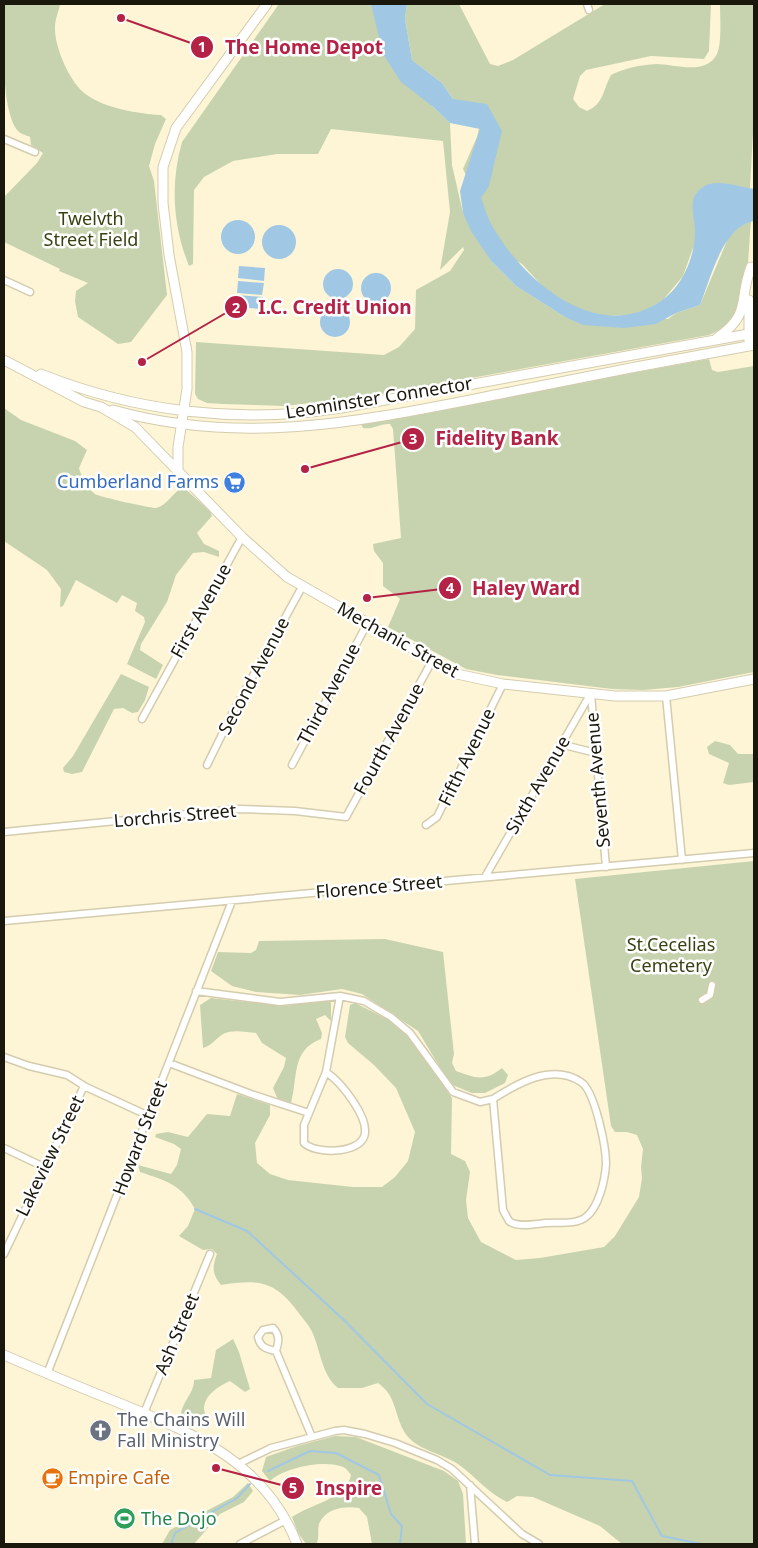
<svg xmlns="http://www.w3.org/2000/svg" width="758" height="1548" font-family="'Noto Sans',sans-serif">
	<rect width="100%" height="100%" fill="#fdf5d6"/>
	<path fill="#c7d3ae" d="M4,4H60C59,11 55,19 55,27C54,46 70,84 87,95C104,108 140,114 161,115L166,119L155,144L149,166L154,181L167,295L131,342L118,344L78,317L75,301L76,291L88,283L59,271L60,269L4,242V197L37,163L43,153L31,145L30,137C26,135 20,134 17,130C0,107 4,34 4,4Z
		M279,4H371L432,106L450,123L452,165L463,213L491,261L516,286L565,317L668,319L676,313L700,305L729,236L741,226L751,221C747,259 752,319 709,335L366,397L284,406L223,404L207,403L198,399L195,394L196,342L384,355L399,347L415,329L416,290L450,271L464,250L463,247L440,270L450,212L443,141L331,129L318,154H277L233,161L204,177L194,190L193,264L189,266C173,226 170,184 182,142Z
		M407,4H459L490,64L498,66L513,60L605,4H711L709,51L704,59L651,56L586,70L580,76L573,99L579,107L587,111C604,104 603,89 611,75C625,68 640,65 656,64C675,64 706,76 717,54C722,43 720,17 720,4H754V115L750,188H744L693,248L683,276L663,300L647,310L629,315L599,316L574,307L545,289L522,264L504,253L463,169L477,137L480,124L453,99L442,83L412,60L405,19Z
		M709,359L712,370L718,372L754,366V672L678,687L643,690L612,689L497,675L466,669L388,627L400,599L383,586V563L374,551L373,544L401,538L393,429L390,424C380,423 373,430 363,428L360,422Z
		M4,408L21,420L75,441L87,450L79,468C82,478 86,487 95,494C100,497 150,508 156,508C168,505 173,492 183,487L210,511L212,516L197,533L204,544L219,551V557L204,552L193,553L176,575L167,602L141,644L140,650L163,665L156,679L127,664L145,622L144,617L135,611L137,603L122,595L117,603L76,580L63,606L60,607L61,589L47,570L4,541Z
		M121,674L149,687L145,700L138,712L132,713L123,708L114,709L82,772L72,774L64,772L63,768L73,756Z
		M715,741L730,745L738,754H754V782L729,785L723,783L729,763L709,754L707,747Z
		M754,861V1544H622L600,1526L533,1497L517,1496L507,1502C488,1493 475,1476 458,1464C441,1453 416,1450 405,1433C394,1415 397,1396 378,1383L362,1388H338C322,1375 321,1353 313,1334C310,1326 303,1319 298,1312C275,1281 259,1279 221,1285C212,1274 212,1267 217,1254L212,1249L203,1250L179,1236L188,1226L195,1209C181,1184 166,1181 140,1172L138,1165L171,1174L177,1165L181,1149L174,1144L155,1137L156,1134L168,1132L188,1137L207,1114L230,1116L237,1094L270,1105V1115L255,1143L257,1163L270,1174L288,1180L353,1187H382L395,1177L408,1161L415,1132L396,1088L374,1065L348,1043L345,1037L350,1005L355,1003L393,1022L405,1032L452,1098L451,1154L465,1161L470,1172L466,1200L468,1218L481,1242L516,1260L540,1258L604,1247L615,1236L639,1197L642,1178L641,1167L643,1149L637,1135L627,1132H615L611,1126L575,879Z
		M385,939L443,952L454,1054L452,1063L456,1071C475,1078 485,1082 502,1068L508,1075L505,1083L485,1093H472L450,1084L418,1031L362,994L342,989L300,995L256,992L232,986L211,971L218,952L251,953L256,950L259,941Z
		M211,998L284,1006L329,1000L331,1003V1021L325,1015L316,1019L322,1033L321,1039C291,1050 298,1078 291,1103L278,1100L273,1088L284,1067L286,1058L262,1043L256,1033C246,1032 232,1029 223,1034C215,1039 213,1045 203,1048L200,1005Z
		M233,1339L239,1352L250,1389L245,1392L230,1381C219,1386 204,1395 204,1409C205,1416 210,1420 209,1428L181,1419C179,1404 194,1395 194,1380L211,1378L216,1350Z
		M335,1436L356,1437L444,1471L458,1481L463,1494L466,1544H372L367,1517L359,1508C344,1506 326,1508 319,1524C317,1531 320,1538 316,1544H306L298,1533L292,1517C311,1504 346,1499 351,1475C349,1472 346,1468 343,1467C325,1459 283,1468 270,1481L262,1471L266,1457L297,1446Z
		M248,1483L253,1491L244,1502L220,1514L194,1544H162L170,1530L233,1497Z"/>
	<path fill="#a0c8e4" d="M371,4H407L405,19L412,60L442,83L453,99L487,104L502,131L489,186L481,198C485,208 488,220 494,229C526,283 598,344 661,301C682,287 695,257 695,232C695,216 686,198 703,187C715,178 740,187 754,189V221C722,227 711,278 700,305L676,313L656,324L624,328L583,325L565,317L516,286L491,261L471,231L463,213L460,191L480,129L450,123L432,106L401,82L383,54Z
		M221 237a17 17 0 1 1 34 0a17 17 0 1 1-34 0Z
		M262 242a17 17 0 1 1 34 0a17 17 0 1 1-34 0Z
		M239,266L265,268L264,281L238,278Z
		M323 284a15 15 0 1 1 30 0a15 15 0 1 1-30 0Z
		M361 288a15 15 0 1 1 30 0a15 15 0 1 1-30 0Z
		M238,281L264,283L262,295L237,293Z
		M237,295L263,297L261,309L236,307Z
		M320 322a15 15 0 1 1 30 0a15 15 0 1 1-30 0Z"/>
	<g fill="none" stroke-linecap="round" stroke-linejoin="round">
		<path stroke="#a0c8e4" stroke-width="2" d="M195,1209L247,1231L345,1321L427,1404L550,1475L632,1481L662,1536L701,1544
			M268,1471L310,1451L336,1453L379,1475L391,1514L402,1526L400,1544
			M171,1544L175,1533L237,1498L250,1484"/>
		<defs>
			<path id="street" d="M587,4L589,10
				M4,139L35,152
				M4,280L30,292
				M591,694L606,867
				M666,696L682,860
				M142,719L242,537
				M560,744L596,753
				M207,765L233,712L302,587
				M292,765L367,624
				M426,825L437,817L503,684
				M4,832L239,809L295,811L346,817L432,661
				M485,877L591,693
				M4,921L754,853
				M196,991L280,1002L340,996L364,1001L391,1017L410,1033L453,1092L480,1102L493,1099L503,1210L509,1221C517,1228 535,1224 546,1223C558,1222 576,1225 586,1217C599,1207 605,1180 606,1164C606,1147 595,1091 581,1082C552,1063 518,1083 493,1099
				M702,1000L710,995L712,985
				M4,1057L29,1066L67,1075L86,1087L149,1116
				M169,1063L251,1094L309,1113
				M326,1072L304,1125V1143C315,1154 357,1154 364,1137C371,1119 341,1082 326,1072L340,996
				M4,1148L44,1167
				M4,1254L84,1086
				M276,1351C266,1349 260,1347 258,1337L263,1330L273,1328C280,1335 279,1342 276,1351L312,1437
				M47,1374L232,901
				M144,1413L210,1254
				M238,1464L271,1448L335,1431L344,1430L365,1434L395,1443L437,1460L452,1469L522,1534L539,1544
				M470,1485L475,1544
				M240,1544L286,1520"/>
			<path id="secondary" d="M717,338C752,314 738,300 751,267
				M749,346V300
				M4,360L84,402L101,407L135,427L242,537L287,577L457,674L503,684L615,696H666L754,679
				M41,374C136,412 239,424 341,408L754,333
				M113,410C248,448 372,419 505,393C588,376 671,360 754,345
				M178,472V447L187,389V352L169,255L163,203V167L176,128L267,4
				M4,1355C41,1371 79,1387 117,1402C192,1433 265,1461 297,1544"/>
		</defs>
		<use href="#street" stroke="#d4ccae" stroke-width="9"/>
		<use href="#secondary" stroke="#d4ccae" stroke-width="11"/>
		<use href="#street" stroke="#fff" stroke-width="6"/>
		<use href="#secondary" stroke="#fff" stroke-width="9"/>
	</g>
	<defs>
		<symbol id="supermarket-disc" viewBox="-11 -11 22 22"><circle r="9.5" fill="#3f7fe0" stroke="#fff"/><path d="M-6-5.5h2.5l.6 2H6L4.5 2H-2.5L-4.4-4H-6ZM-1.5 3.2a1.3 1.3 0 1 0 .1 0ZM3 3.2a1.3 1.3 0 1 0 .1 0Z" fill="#fff"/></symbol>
		<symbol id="church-disc" viewBox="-11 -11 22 22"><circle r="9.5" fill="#6b7280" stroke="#fff"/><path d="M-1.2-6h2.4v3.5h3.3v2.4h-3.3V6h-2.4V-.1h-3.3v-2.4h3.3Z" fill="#fff"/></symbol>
		<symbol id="cafe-disc" viewBox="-11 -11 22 22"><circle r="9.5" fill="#e8710a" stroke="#fff"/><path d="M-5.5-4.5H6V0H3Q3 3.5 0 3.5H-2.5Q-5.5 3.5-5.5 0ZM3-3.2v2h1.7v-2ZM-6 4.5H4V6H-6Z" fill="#fff"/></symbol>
		<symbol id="stadium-disc" viewBox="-11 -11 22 22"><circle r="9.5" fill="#2e9e5b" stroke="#fff"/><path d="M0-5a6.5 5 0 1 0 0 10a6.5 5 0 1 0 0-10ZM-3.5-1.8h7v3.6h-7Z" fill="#fff"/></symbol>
	</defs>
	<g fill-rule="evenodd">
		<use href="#supermarket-disc" x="222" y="470" width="25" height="25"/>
		<use href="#church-disc" x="88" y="1418" width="25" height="25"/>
		<use href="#cafe-disc" x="40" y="1466" width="25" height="25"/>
		<use href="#stadium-disc" x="112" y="1506" width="25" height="25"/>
	</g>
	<g text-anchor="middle" stroke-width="5" stroke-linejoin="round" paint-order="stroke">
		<g font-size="18" fill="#374212" stroke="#fff">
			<text x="91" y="225">Twelvth<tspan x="91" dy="21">Street Field</tspan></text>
			<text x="671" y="951">St.Cecelias<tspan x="671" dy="21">Cemetery</tspan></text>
		</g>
		<g font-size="18" fill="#1a170c" stroke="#fff">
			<text transform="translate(379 398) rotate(-9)" y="6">Leominster Connector</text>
			<text transform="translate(201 611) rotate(-61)" y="6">First Avenue</text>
			<text transform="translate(398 640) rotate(29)" y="6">Mechanic Street</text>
			<text transform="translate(254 676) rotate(-62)" y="6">Second Avenue</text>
			<text transform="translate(329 694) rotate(-62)" y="6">Third Avenue</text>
			<text transform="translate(389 739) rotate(-61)" y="6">Fourth Avenue</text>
			<text transform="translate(467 757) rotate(-64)" y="6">Fifth Avenue</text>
			<text transform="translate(598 780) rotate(-95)" y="6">Seventh Avenue</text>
			<text transform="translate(538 785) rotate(-60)" y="6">Sixth Avenue</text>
			<text transform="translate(175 816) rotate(-5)" y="6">Lorchris Street</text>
			<text transform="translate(379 887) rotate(-5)" y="6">Florence Street</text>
			<text transform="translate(140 1138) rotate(-69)" y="6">Howard Street</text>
			<text transform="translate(50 1156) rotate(-64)" y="6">Lakeview Street</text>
			<text transform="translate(177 1334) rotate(-67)" y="6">Ash Street</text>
		</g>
		<g font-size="18" fill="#366cbe" stroke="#fff" text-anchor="end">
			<text x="219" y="488">Cumberland Farms</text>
		</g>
		<g font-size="18" fill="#5b616d" stroke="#fff" text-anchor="start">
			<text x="117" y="1426">The Chains Will<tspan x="117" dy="21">Fall Ministry</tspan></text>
		</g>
		<g font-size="18" fill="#c56008" stroke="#fff" text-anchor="start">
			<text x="68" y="1484">Empire Cafe</text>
		</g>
		<g font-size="18" fill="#27864d" stroke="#fff" text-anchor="start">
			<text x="141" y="1525">The Dojo</text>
		</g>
	</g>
	<path fill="none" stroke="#b42245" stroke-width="2" d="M121 18L202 47M142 362L236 307M305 469L413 439M367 598L450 588M216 1468L293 1488"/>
	<g fill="#b42245" stroke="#fff" stroke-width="2">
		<circle cx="121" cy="18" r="5"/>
		<circle cx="142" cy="362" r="5"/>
		<circle cx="305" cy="469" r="5"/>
		<circle cx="367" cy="598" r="5"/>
		<circle cx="216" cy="1468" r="5"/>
		<circle cx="202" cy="47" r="12"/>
		<circle cx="236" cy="307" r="12"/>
		<circle cx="413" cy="439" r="12"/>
		<circle cx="450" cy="588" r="12"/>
		<circle cx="293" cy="1488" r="12"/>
	</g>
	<g font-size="15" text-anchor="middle" font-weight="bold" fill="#fff">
		<text x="202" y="52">1</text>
		<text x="236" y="313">2</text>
		<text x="413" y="444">3</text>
		<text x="450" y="593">4</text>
		<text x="293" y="1493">5</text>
	</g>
	<g font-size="19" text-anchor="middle" font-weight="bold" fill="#b42245" stroke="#fff" stroke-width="5" stroke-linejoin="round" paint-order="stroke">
		<text x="304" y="54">The Home Depot</text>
		<text x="335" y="314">I.C. Credit Union</text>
		<text x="497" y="445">Fidelity Bank</text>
		<text x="526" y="595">Haley Ward</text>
		<text x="349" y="1495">Inspire</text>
	</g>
	<rect width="758" height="1548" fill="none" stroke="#1a170c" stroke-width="10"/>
</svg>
